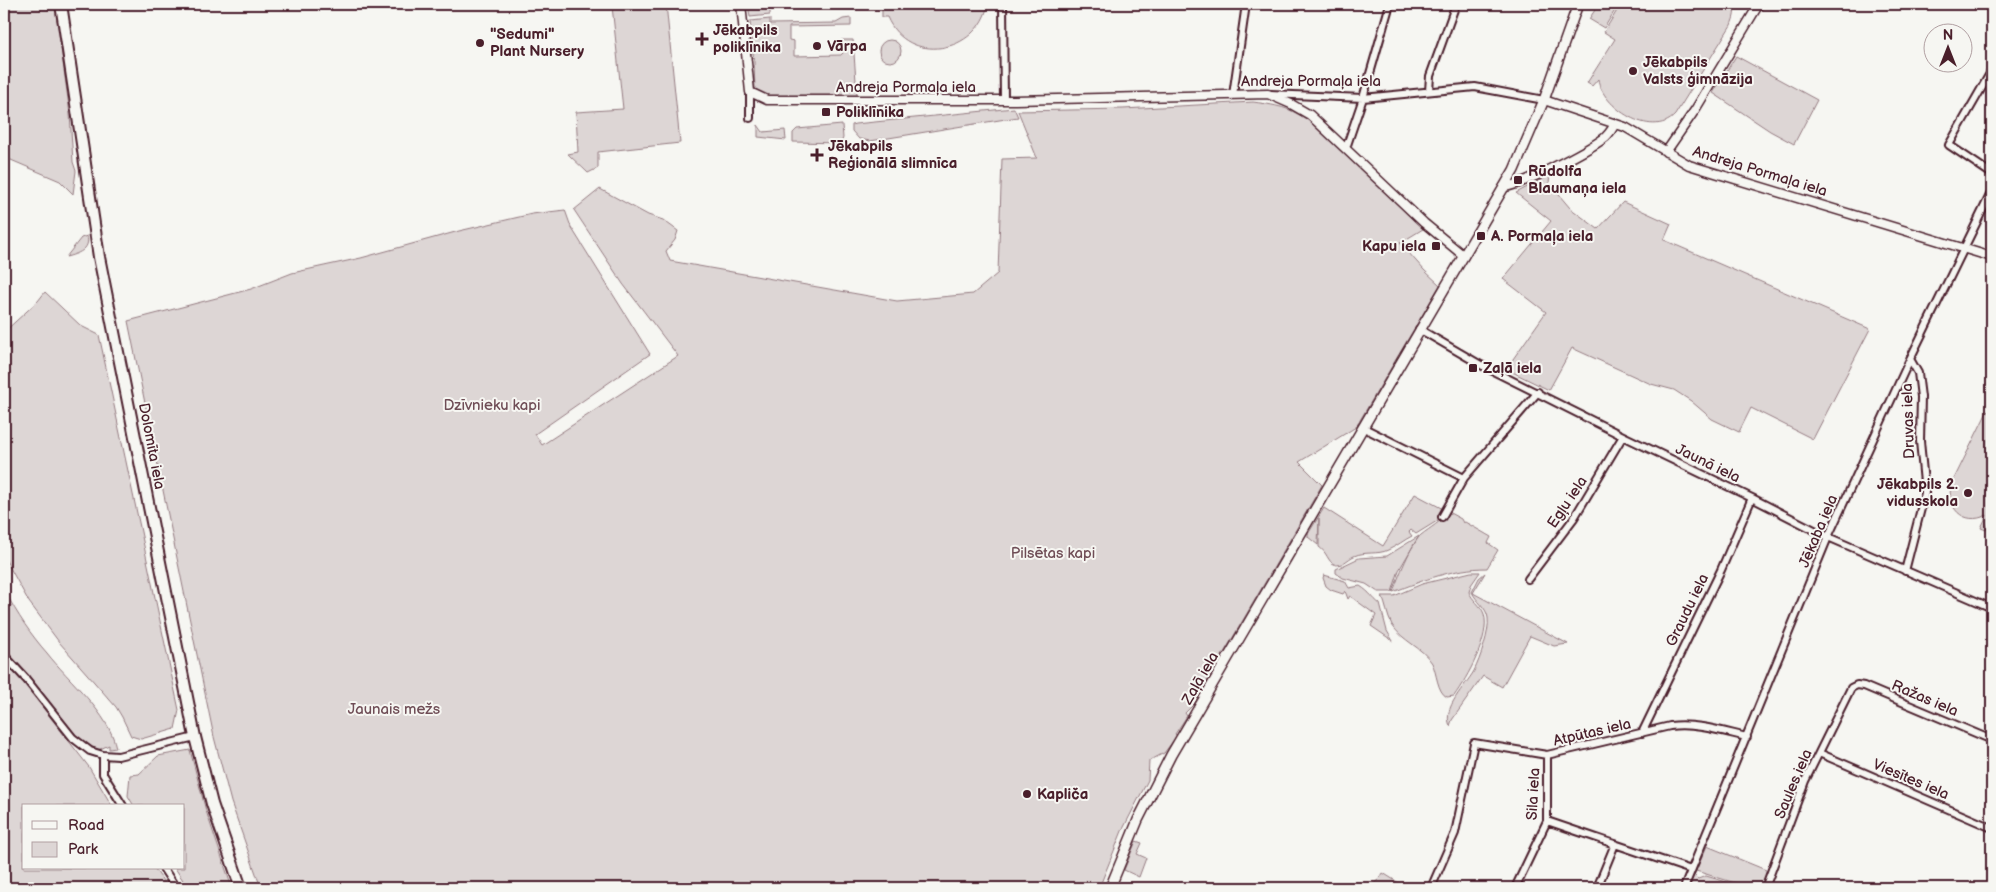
<svg xmlns="http://www.w3.org/2000/svg" width="1996" height="892" font-family="'Balsamiq Sans',sans-serif">
	<rect width="100%" height="100%" fill="#f6f6f2"/>
	<filter id="ink" filterUnits="userSpaceOnUse"><feTurbulence type="fractalNoise" baseFrequency=".02" numOctaves="2"/><feDisplacementMap in="SourceGraphic" scale="10" xChannelSelector="R" yChannelSelector="G"/><feConvolveMatrix kernelMatrix="1 2 1 2 8 2 1 2 1" color-interpolation-filters="sRGB"/></filter>
	<g filter="url(#ink)">
		<path fill="#ddd6d5" stroke="#947a80" d="M4,4H55L70,114L73,162L76,171L73,194L60,181L4,157Z
			M615,4H666L680,143L598,152V168L588,173C581,166 575,161 568,154L578,152L576,112L623,109L612,6Z
			M748,4H770V15L750,17Z
			M882,4H988C978,54 908,66 887,17H882Z
			M1599,4H1619L1604,28L1589,19Z
			M1621,4H1733C1736,12 1734,17 1731,25L1675,115C1652,140 1602,107 1598,79L1592,86L1587,83L1615,39L1604,32Z
			M851,18V26L789,27V40L794,41V56L841,55L843,53L841,51V40H853L857,95L855,97H767L755,89L754,62L750,21L770,19V24L836,23L843,19Z
			M879 51a11 11 0 1 1 22 0a11 11 0 1 1-22 0Z
			M1736,56L1817,100L1794,144L1770,131L1713,93Z
			M1253,102C1282,106 1291,108 1315,125L1423,229L1400,243L1424,270L1440,285L1356,427L1299,462L1322,485L1194,704L1185,713L1187,716L1175,734L1177,736L1164,753L1149,761L1148,780L1122,831L1099,888H261L231,802L214,737L128,321L251,289L292,273L361,258L459,231L532,214L565,210L571,227L650,354L535,434L542,445L678,356L623,284L574,210L600,189L648,215L663,220L678,231L675,240L666,251L670,261L897,301L973,294L998,273L1002,159L1037,158L1018,111L1123,109Z
			M1014,108L1018,117L870,141L859,139L852,131V125L855,124Z
			M758,125L763,132L785,130L786,140L758,137Z
			M842,125L843,138L841,143L793,142V133L797,129Z
			M1550,175L1549,183L1570,208L1598,229L1623,202L1671,224L1664,240L1870,329L1813,439L1751,408L1739,432L1712,419L1691,401L1674,390L1651,384L1572,348L1549,390L1506,369L1546,312L1503,279L1551,221L1516,193Z
			M87,236C91,250 77,254 66,257L81,238Z
			M45,292L81,326L99,335L179,710L175,729L141,739L131,736L122,717L116,707L59,642L29,602L4,557V332L38,301Z
			M1992,408V517L1986,530L1981,528L1987,515C1964,527 1944,507 1952,483L1987,412Z
			M1415,494L1445,510L1437,521L1416,534L1411,530L1409,532L1412,536C1404,540 1397,546 1388,550C1378,555 1365,551 1354,556C1349,558 1340,568 1334,564C1328,562 1327,552 1319,547V518L1318,545L1308,537V534L1324,508L1383,546Z
			M1448,512L1461,519L1463,523L1465,522L1491,537L1488,543L1498,550L1487,568C1454,568 1424,580 1393,592C1397,580 1412,542 1421,535C1431,527 1440,523 1448,512Z
			M1419,536L1399,570L1392,592H1378L1366,584L1343,578L1336,573V569L1359,558L1387,556Z
			M1471,572H1480L1471,585L1469,592C1472,600 1481,605 1484,614C1491,636 1467,678 1454,696L1447,697C1437,692 1437,673 1432,663C1422,647 1402,641 1392,625C1387,616 1386,605 1382,596H1394L1422,584Z
			M1485,573L1473,593L1568,644L1554,646L1530,636L1502,687L1483,676L1452,720L1450,726C1442,707 1465,687 1474,671C1480,659 1490,631 1488,618C1487,608 1476,601 1472,592L1479,578Z
			M1324,575L1345,581L1349,588L1360,586C1371,593 1372,598 1380,604L1387,631L1393,641L1371,626L1376,615L1350,596L1348,599L1345,591L1343,594L1331,590L1326,586L1323,578Z
			M6,593C17,614 31,635 47,653C68,680 110,714 116,748L109,749V745L98,750L87,744L76,735L29,676L4,649V595Z
			M4,662L23,682L89,767L112,806H24V868H154L168,888H4Z
			M190,750L206,811L232,888H188L175,868H184V806H134L128,796L130,775L139,774L158,756Z
			M1136,841L1142,843L1137,854L1146,858L1139,877L1124,870Z
			M1707,846L1766,870L1767,874L1763,888H1752L1696,871Z
			M1383,873L1407,888H1369L1380,878Z
			M1694,875L1698,879L1706,876L1747,888H1688Z"/>
		<g fill="none" stroke-linecap="round" stroke-linejoin="round">
			<defs>
				<path id="minor" d="M1003,4L1004,100
					M1245,6L1255,4
					M1992,70L1949,145L1992,174
					M1429,91L1430,76L1456,4
					M1270,94L1363,98L1475,87L1544,100
					M1233,95L1246,4
					M750,118V92
					M1346,148L1363,98L1390,4
					M1419,329L1481,365L1623,436L1752,498L1828,537L1992,608
					M1362,427L1464,478L1538,392
					M1442,517L1464,478
					M1905,571L1925,493L1920,441L1921,397L1918,373L1910,359
					M1528,579L1574,518L1623,436
					M4,655L26,679L73,738L90,751L103,755L118,756L195,737
					M1642,733L1721,570L1752,498
					M1819,753L1992,828
					M103,755V774L123,806
					M1547,821L1691,870
					M163,868L176,888
					M1431,888L1455,833L1474,743L1547,755L1670,726C1697,723 1721,731 1747,737
					M1515,888L1547,821V755
					M1597,888L1615,844
					M1684,888L1828,537L1910,359L1992,191
					M1765,888L1805,781L1851,688L1857,685L1864,686L1992,740"/>
				<path id="tertiary" d="M741,4L750,92L767,100H1015L1268,94L1291,104L1310,115L1424,223L1464,256
					M1544,100L1625,127L1689,165L1992,257
					M1666,152L1695,110L1759,4
					M1504,187C1519,187 1588,150 1603,139C1609,135 1612,129 1615,124"/>
				<path id="secondary" d="M1110,888L1138,820L1171,755L1514,170L1544,100L1578,4"/>
				<path id="primary" d="M61,4L99,257L195,737L212,804L241,888"/>
			</defs>
			<use href="#minor" stroke="#4a1f2b" stroke-width="10"/>
			<use href="#tertiary" stroke="#4a1f2b" stroke-width="11"/>
			<use href="#secondary" stroke="#4a1f2b" stroke-width="12"/>
			<use href="#primary" stroke="#4a1f2b" stroke-width="14"/>
			<use href="#minor" stroke="#f6f6f2" stroke-width="6"/>
			<use href="#tertiary" stroke="#f6f6f2" stroke-width="8"/>
			<use href="#secondary" stroke="#f6f6f2" stroke-width="9"/>
			<use href="#primary" stroke="#f6f6f2" stroke-width="10"/>
		</g>
	</g>
	<g fill="#4a1f2b" stroke="#f6f6f2" stroke-width="2">
		<path d="M699.5 31.5h5v5h5v5h-5v5h-5v-5h-5v-5h5z"/>
		<circle cx="480" cy="43" r="5"/>
		<circle cx="817" cy="46" r="5"/>
		<circle cx="1633" cy="71" r="5"/>
		<rect x="821" y="107" width="10" height="10" rx="2.5"/>
		<path d="M814.5 147.5h5v5h5v5h-5v5h-5v-5h-5v-5h5z"/>
		<rect x="1513" y="175" width="10" height="10" rx="2.5"/>
		<rect x="1476" y="231" width="10" height="10" rx="2.5"/>
		<rect x="1431" y="241" width="10" height="10" rx="2.5"/>
		<rect x="1468" y="363" width="10" height="10" rx="2.5"/>
		<circle cx="1968" cy="493" r="5"/>
		<circle cx="1027" cy="794" r="5"/>
	</g>
	<g text-anchor="middle" stroke-width="4" stroke-linejoin="round" paint-order="stroke">
		<g font-size="15" font-weight="bold" fill="#4a1f2b" stroke="#f6f6f2" text-anchor="start">
			<text x="713" y="35">Jēkabpils<tspan x="713" dy="17">poliklīnika</tspan></text>
			<text x="490" y="39">"Sedumi"<tspan x="490" dy="17">Plant Nursery</tspan></text>
			<text x="827" y="51">Vārpa</text>
			<text x="1643" y="67">Jēkabpils<tspan x="1643" dy="17">Valsts ģimnāzija</tspan></text>
			<text x="836" y="117">Poliklīnika</text>
			<text x="828" y="151">Jēkabpils<tspan x="828" dy="17">Reģionālā slimnīca</tspan></text>
			<text x="1528" y="176">Rūdolfa<tspan x="1528" dy="17">Blaumaņa iela</tspan></text>
			<text x="1491" y="241">A. Pormaļa iela</text>
			<text x="1426" y="251" text-anchor="end">Kapu iela</text>
			<text x="1483" y="373">Zaļā iela</text>
			<text x="1958" y="489" text-anchor="end">Jēkabpils 2.<tspan x="1958" dy="17">vidusskola</tspan></text>
			<text x="1037" y="799">Kapliča</text>
		</g>
		<g font-size="15" fill="#4a1f2b" stroke="#f6f6f2">
			<text x="1311" y="86">Andreja Pormaļa iela</text>
			<text x="906" y="92">Andreja Pormaļa iela</text>
			<text transform="translate(1760 171) rotate(17)" y="5">Andreja Pormaļa iela</text>
			<text transform="translate(1908 421) rotate(-92)" y="5">Druvas iela</text>
			<text transform="translate(152 446) rotate(79)" y="5">Dolomīta iela</text>
			<text transform="translate(1708 463) rotate(26)" y="5">Jaunā iela</text>
			<text transform="translate(1567 502) rotate(-56)" y="5">Egļu iela</text>
			<text transform="translate(1818 531) rotate(-67)" y="5">Jēkaba iela</text>
			<text transform="translate(1687 610) rotate(-64)" y="5">Graudu iela</text>
			<text transform="translate(1200 678) rotate(-60)" y="5">Zaļā iela</text>
			<text transform="translate(1925 698) rotate(23)" y="5">Ražas iela</text>
			<text transform="translate(1592 732) rotate(-13)" y="5">Atpūtas iela</text>
			<text transform="translate(1911 779) rotate(23)" y="5">Viesītes iela</text>
			<text transform="translate(1793 784) rotate(-67)" y="5">Saules iela</text>
			<text transform="translate(1533 794) rotate(-87)" y="5">Sila iela</text>
		</g>
		<g font-size="15" fill="#6f4d56" stroke="#f6f6f2">
			<text x="492" y="410">Dzīvnieku kapi</text>
			<text x="1053" y="558">Pilsētas kapi</text>
			<text x="394" y="714">Jaunais mežs</text>
		</g>
	</g>
	<rect width="1996" height="892" fill="none" stroke="#f6f6f2" stroke-width="20"/>
	<rect x="10" y="10" width="1976" height="872" fill="none" stroke="#4a1f2b" stroke-width="2" filter="url(#ink)"/>
	<rect x="22" y="804" width="162" height="65" fill="#f6f6f2" stroke="#b1a0a2"/>
	<rect x="32" y="821" width="25" height="8" fill="#f6f6f2" stroke="#b1a0a2"/>
	<text x="68" y="830" font-size="15" fill="#4a1f2b">Road</text>
	<rect x="32" y="842" width="25" height="15" fill="#ddd6d5" stroke="#b1a0a2"/>
	<text x="68" y="854" font-size="15" fill="#4a1f2b">Park</text>
	<g transform="translate(1948 48)"><circle r="24" fill="#f6f6f2" stroke="#b1a0a2"/>
	<path d="M0-4L9 19L0 12L-9 19Z" fill="#4a1f2b"/>
	<text y="-8" font-size="14" font-weight="bold" text-anchor="middle" fill="#4a1f2b">N</text>
	</g>
</svg>
